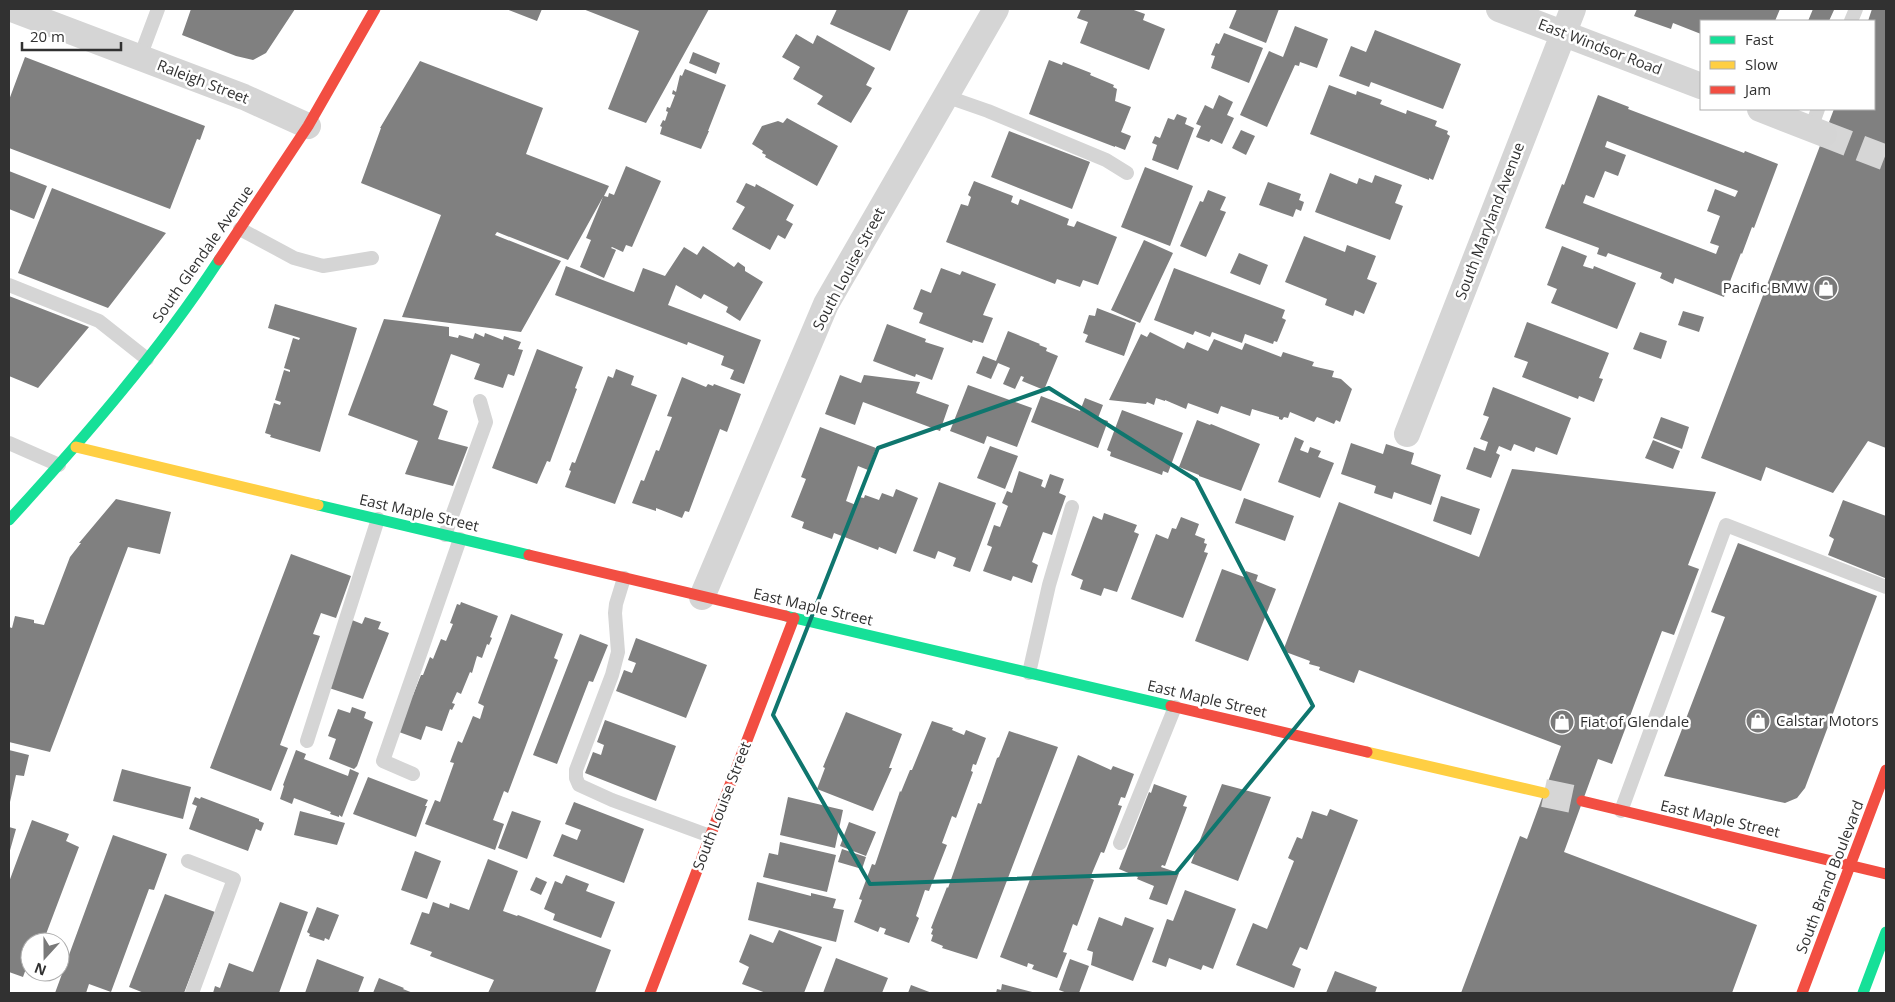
<svg xmlns="http://www.w3.org/2000/svg" width="1895" height="1002" font-family="'Open Sans',sans-serif">
	<rect width="100%" height="100%" fill="#fff"/>
	<path fill="#808080" fill-rule="evenodd" d="M191,9H295L266,53L253,60L236,56L182,35Z
		M506,9H542L537,21Z
		M583,9H709L646,123L608,109L639,31Z
		M837,9H909L890,51L830,24Z
		M1081,9H1131L1145,14L1143,20L1165,29L1149,70L1080,43L1088,22L1077,18Z
		M1237,9H1279L1266,43L1229,28Z
		M1637,9H1780L1775,21H1701V34L1673,23L1671,29L1634,16Z
		M1813,9H1831L1834,10L1829,21H1808Z
		M1872,9H1886V448L1868,441L1833,493L1766,467L1761,481L1701,458L1834,109H1874V21H1868Z
		M1295,26L1328,39L1317,68L1300,62L1299,66L1295,65L1267,127L1240,115L1269,51L1283,57Z
		M1375,30L1461,64L1443,109L1371,82L1369,87L1339,76L1351,46L1366,52Z
		M1224,33L1263,48L1249,83L1211,68L1215,56L1211,55L1216,43L1219,44Z
		M796,34L813,44L817,35L875,68L866,85L872,88L851,123L817,104L823,96L793,79L800,67L782,57Z
		M693,52L720,63L716,74L689,63Z
		M25,57L205,126L200,140L197,139L170,209L9,148V100Z
		M1049,60L1062,65L1063,62L1091,73L1090,75L1114,85L1113,87L1117,89L1115,101L1131,107L1121,132L1131,136L1125,150L1115,146V147L1029,114Z
		M420,61L543,108L526,154L609,186L604,196L608,197L609,193L614,195L626,166L661,181L632,247L626,245L623,252L612,247L611,248L616,250L604,278L580,267L591,240L586,238L603,197L568,260L497,232L495,235L561,261L521,332L402,317L441,215L361,183L381,128H380Z
		M685,69L726,85L708,131H709L701,149L660,134L662,127L660,126L663,120L665,121L668,112L666,111L667,107L670,108L675,95L672,94L673,90L676,92L680,75L682,76Z
		M1329,85L1356,95L1357,91L1382,100L1380,104L1406,114L1407,110L1437,121L1435,126L1448,131L1447,134L1450,136L1433,180L1429,178V180L1310,134Z
		M1219,95L1233,102L1227,115L1234,118L1222,144L1211,139L1209,142L1196,137L1201,126L1196,124L1205,105L1213,109Z
		M1598,95L1629,107L1628,109L1744,153L1745,151L1778,164L1754,228L1752,227L1742,254L1741,253L1724,297L1675,278L1673,284L1660,278L1662,273L1608,253L1606,257L1597,254L1599,248L1545,228L1562,184L1564,185ZM1607,141L1738,191L1735,197L1715,189L1707,211L1720,216L1710,243L1719,246L1716,254L1583,203L1586,195L1594,198L1605,171L1618,176L1626,155L1605,147Z
		M1177,114L1187,118L1185,124L1194,128L1178,170L1152,160L1157,145L1152,143L1155,136L1160,138L1168,118L1174,120Z
		M787,118L838,146L817,186L765,157L766,155L762,153L763,151L752,144L762,126L778,121L783,123Z
		M1241,130L1255,136L1246,155L1232,148Z
		M1009,131L1090,162L1072,209L991,177Z
		M1145,167L1193,186L1170,246L1121,227Z
		M9,171L47,186L34,219L9,209Z
		M1330,173L1357,184L1359,178L1372,183L1375,175L1402,185L1395,203L1403,206L1390,240L1315,212Z
		M974,181L1013,196L1011,202L1018,205L1020,199L1069,219L1067,225L1074,227L1077,221L1117,237L1098,285L1083,280L1080,287L1057,279L1055,284L946,242L961,204L968,206L971,197L968,195Z
		M1268,182L1301,194L1299,200L1304,202L1301,211L1296,209L1293,217L1259,205Z
		M746,183L755,187L756,184L794,205L786,220L793,224L785,239L778,235L770,250L732,229L745,207L736,202Z
		M52,188L166,233L108,308L18,273Z
		M1208,190L1226,197L1220,210L1226,212L1206,257L1180,246L1200,201L1203,202Z
		M1304,236L1345,252L1347,245L1376,256L1367,279L1377,283L1364,314L1355,310L1353,316L1325,305L1327,299L1285,282Z
		M1144,240L1173,253L1140,323L1111,310Z
		M703,246L734,267L738,262L745,267V271L763,282L740,321L726,312L728,307L704,294L701,299L676,285L668,305L761,340L744,384L730,379L734,370L721,365L724,356L688,342L687,345L555,295L566,266L634,292L643,268L665,276L684,247L697,255Z
		M1562,246L1587,256L1583,266L1593,269L1594,266L1636,283L1617,329L1551,303L1557,289L1547,285Z
		M1239,253L1268,265L1260,285L1230,273Z
		M941,268L960,275L962,271L996,284L983,315L993,318L983,343L973,340L972,343L919,323L923,313L913,309L921,289L931,293Z
		M1174,268L1285,310L1282,318L1286,320L1277,342L1274,341L1273,344L1245,334L1242,343L1212,332L1210,337L1195,331L1193,335L1154,320Z
		M9,296L89,327L38,388L9,376Z
		M275,304L357,328L320,452L270,437L271,435L265,433L274,403L280,405L281,402L275,400L284,370L290,372V370L284,368L293,338L299,340L300,338L268,328Z
		M1097,308L1136,323L1124,356L1085,342L1088,335L1083,333L1089,315L1095,316Z
		M1683,311L1704,317L1699,332L1678,325Z
		M384,319L449,327V336L458,338L459,335L473,339L475,333L484,337L485,333L503,340L504,336L521,342L518,349L523,350L514,376L508,374L503,388L474,379L480,364L451,354L433,405L448,411L438,439L468,447L453,486L405,474L418,441L348,415Z
		M1527,322L1609,353L1599,378L1603,379L1594,402L1579,396L1578,399L1522,377L1528,362L1514,357Z
		M887,324L926,339L925,342L944,348L932,380L916,374L915,377L873,361Z
		M1008,331L1040,344L1039,345L1047,348L1046,351L1058,356L1044,390L1022,381L1024,377L1021,376L1015,389L1003,384L1010,368L998,363L991,379L976,373L983,356L996,361Z
		M1150,332L1184,349L1187,342L1208,351L1214,339L1242,350L1245,343L1281,357L1283,352L1314,362L1312,366L1334,371L1332,377L1341,379L1352,389L1340,422L1336,420L1334,424L1317,417L1314,422L1290,412L1288,418L1284,417L1282,420L1279,419V417L1252,409L1250,416L1221,406L1218,414L1188,403L1186,409L1165,400V401L1156,398L1154,405L1147,402L1146,404L1109,400L1141,334L1147,337Z
		M1640,332L1667,341L1661,359L1633,349Z
		M537,349L583,367L575,388L577,389L550,462L547,461L537,484L492,468Z
		M616,369L634,376L631,385L657,395L615,504L565,487L571,471L569,470L572,462L575,463L608,376L613,378Z
		M840,375L861,383L864,375L920,382L916,393L949,405L940,431L863,402L855,425L825,414Z
		M682,377L706,387L708,384L713,386L714,384L741,394L727,432L720,429L689,512L685,511L682,518L656,508V511L632,503L641,480L644,481L656,450L659,451L672,417L667,416Z
		M968,385L1032,408L1017,447L987,436L984,444L950,431Z
		M1493,387L1571,418L1557,455L1536,447L1534,452L1514,444L1511,451L1499,446L1496,453L1500,455L1491,478L1466,469L1474,447L1485,451L1488,442L1480,439L1489,417L1483,415Z
		M1041,396L1080,411L1085,398L1103,405L1098,418L1108,421L1098,448L1031,422Z
		M1122,410L1183,433L1168,473L1163,471L1162,475L1110,456L1111,452L1107,450Z
		M1661,417L1689,427L1682,449L1653,438Z
		M1197,420L1210,425L1211,424L1260,444L1241,491L1199,476V475L1179,467Z
		M820,427L876,448L868,470L858,466L846,501L856,505L859,497L864,498L865,495L879,500L882,493L893,497L896,489L918,498L896,554L879,547L878,550L834,533L832,539L802,528L804,522L791,517L806,479L801,477Z
		M1295,437L1304,441L1300,450L1308,453L1310,447L1321,451L1318,457L1334,463L1320,498L1278,482Z
		M1653,440L1680,451L1673,469L1645,458Z
		M1351,443L1383,454L1386,444L1414,453L1411,464L1441,475L1431,505L1394,492L1392,499L1374,493L1376,486L1341,474Z
		M990,446L1018,456L1005,489L977,478Z
		M1512,469L1716,492L1688,565L1699,569L1674,635L1662,631L1612,764L1598,759L1564,852L1757,925L1732,993H1461L1520,836L1527,839L1561,746L1359,670L1354,683L1319,670L1320,667L1309,664L1310,661L1283,651L1339,502L1479,557Z
		M1019,471L1043,480L1041,486L1045,488L1050,474L1064,479L1059,493L1066,496L1052,535L1043,532L1032,562L1038,565L1032,583L1013,576L1011,581L983,571L992,547L987,545L994,525L1000,527L1008,506L1002,503L1007,491L1012,493Z
		M939,482L996,503L970,572L953,566L956,558L938,551L935,559L913,551Z
		M1441,496L1480,509L1471,535L1433,521Z
		M1244,498L1294,516L1285,541L1235,523Z
		M116,499L171,512L160,554L128,547L50,752L9,742V627L12,628L15,616L34,620V623L44,625L70,557L81,543H79Z
		M1843,500L1886,516V574L1885,578L1828,555L1834,539L1829,536Z
		M1104,513L1137,525L1134,532L1139,534L1117,592L1104,588L1101,596L1080,589L1083,580L1071,575L1093,516L1102,520Z
		M1181,517L1199,524L1195,535L1205,539L1204,543L1207,544L1204,552L1208,553L1183,618L1131,599L1156,534L1168,539L1172,528L1176,529Z
		M1738,543L1877,596L1805,788L1797,798L1785,803L1664,776L1725,617L1711,612Z
		M291,554L351,576L336,618L321,613L313,634L320,636L280,745L288,748L271,791L210,768Z
		M1222,569L1244,577L1246,571L1258,575L1256,581L1276,589L1248,661L1195,641Z
		M461,602L498,616L490,637L492,638L489,645L487,644L482,658L477,656L472,673L470,672L461,694L457,692L452,703L455,704L452,710L450,709L442,731L426,726L421,740L399,732L410,694L413,695L421,675H423L430,657L433,659L441,639L446,641L453,624L450,623L457,604L460,605Z
		M511,614L563,634L554,658L558,660L508,793L504,791L493,820L504,824L495,850L425,824L435,800L440,802L454,763L450,762L458,741L462,743L473,716L480,719L484,706L478,703Z
		M365,617L381,622L378,629L389,633L363,699L329,688L352,620L362,624Z
		M580,634L608,645L593,682L589,681L557,764L533,755Z
		M636,638L707,665L686,718L616,691L624,670L632,673L636,663L628,660Z
		M352,707L366,712L364,718L373,722L357,766L354,769L329,759L336,739L328,736L338,709L350,713Z
		M846,712L902,734L889,768H892L873,811L817,789L825,768L823,767Z
		M605,720L676,746L656,801L585,773L593,752L601,755L604,745L597,742Z
		M932,721L953,728L952,730L964,735L966,730L986,738L976,765L973,764L971,771L973,772L956,818L952,816L942,843L947,845L929,891L925,890L916,916L919,918L909,943L884,934L886,929L880,927L878,932L854,922L862,900L859,899L872,864L875,865L900,791L901,792L910,770H912Z
		M1009,731L1058,747L977,959L942,948L943,946L931,941L933,935L931,934L933,929L931,928L947,887L948,888L978,803L981,804L997,758L999,757Z
		M9,750L29,755L24,776L16,775L10,802Z
		M296,750L306,754L304,759L348,776L350,769L359,773L342,817L339,815V817L330,814L331,812L294,798L292,804L280,799L284,786L283,785Z
		M1078,755L1111,770L1113,766L1134,774L1125,798L1121,797L1118,805L1122,806L1104,853L1101,852L1090,878L1094,880L1077,926L1073,924L1063,952L1067,953L1057,978L1032,969L1034,965L1028,963L1027,967L1000,957Z
		M122,769L191,787L183,819L113,801Z
		M368,777L428,800L425,806H427L416,837L353,814Z
		M1154,784L1187,796L1183,806L1187,807L1165,866L1162,865L1161,867L1179,873L1167,905L1149,899L1154,886L1137,879L1138,877L1119,869L1149,792L1151,793Z
		M1222,784L1271,797L1238,881L1191,863Z
		M195,797L200,799L201,797L259,819V821L264,823L261,831L256,829L248,851L189,829L197,806L192,804Z
		M788,797L843,810L835,848L780,835Z
		M574,802L644,829L624,883L553,856L562,834L577,840L581,830L565,824Z
		M1330,809L1358,820L1307,950L1300,947L1292,965L1301,969L1294,988L1236,965L1253,923L1267,929L1294,861L1288,858L1297,837L1302,839L1312,811L1327,816Z
		M300,811L345,823L337,845L294,835Z
		M512,811L541,821L527,859L498,848Z
		M32,820L69,834L66,841L79,847L43,942H30V964L28,963L23,977L9,972V882Z
		M849,822L876,832L866,856L840,846Z
		M9,827L16,829L9,854Z
		M113,835L167,854L154,890L149,889L111,992L89,984L86,993H55Z
		M780,842L836,855L827,892L763,877L769,853L778,855Z
		M842,849L866,857L862,869L838,862Z
		M415,851L441,861L427,899L401,890Z
		M488,859L518,871L503,911L517,916L518,915L611,950L595,993H488L494,980L430,956L432,952L410,944L422,912L429,914L433,902L449,908L450,903L469,910Z
		M566,875L589,884L586,891L615,902L601,938L553,920L555,914L544,909L555,881L562,884Z
		M536,877L547,882L541,895L530,890Z
		M757,882L811,896V893L836,899L833,908L844,910L836,942L748,920Z
		M1185,890L1236,909L1213,969L1203,965L1201,970L1169,958L1166,967L1152,962L1167,919L1173,921Z
		M165,894L215,912L184,993H144L129,987Z
		M280,902L308,912L279,993H213L215,986L220,988L229,963L253,972Z
		M317,907L339,915L329,940L325,938L324,941L309,936L310,934L307,932Z
		M1099,917L1122,926L1125,917L1154,928L1133,981L1091,965L1093,952L1087,950Z
		M779,930L822,947L804,993H766L742,984L749,967L739,962L750,934L773,943Z
		M836,958L888,978L882,993H823Z
		M317,959L364,977L358,993H305Z
		M1070,959L1089,966L1079,993H1067L1059,990Z
		M1335,971L1377,987L1375,993H1326Z
		M379,978L404,988L403,989L413,993H373Z
		M1002,984L1036,993H996L997,989L1001,990Z
		M911,985L932,993H908Z"/>
	<g fill="none" stroke-linecap="round" stroke-linejoin="round">
		<path stroke="#d6d6d6" stroke-width="26" stroke-dasharray="26 13" stroke-linecap="butt" d="M1824,134L1886,158"/>
		<path stroke="#d6d6d6" stroke-width="28" stroke-dasharray="28 14" stroke-linecap="butt" d="M1544,793L1582,801"/>
		<path stroke="#d5d5d5" stroke-width="14" d="M1851,21L1856,9
			M140,57L158,9
			M945,96L988,111L1106,160L1127,173
			M1811,128L1818,109
			M240,229L294,258L323,266L372,258
			M9,285L99,321L147,359
			M9,443L59,465
			M445,535L486,422L480,401
			M624,578L616,604L615,613L618,652L612,675L576,770V778L579,785L612,800L710,836
			M1029,673L1049,585L1072,507
			M307,741L378,519
			M413,774L383,761L460,539
			M1621,811L1726,525L1886,587
			M1120,843L1175,707
			M188,861L234,879L192,993"/>
		<path stroke="#d5d5d5" stroke-width="26" d="M12,9L244,97L308,126
			M1499,9L1701,86
			M1760,109L1824,134
			M1407,434L1573,9
			M702,597L826,304L996,9"/>
		<path stroke="#16e098" stroke-width="11" d="M318,505L529,555
			M9,520C84,438 158,353 219,260
			M786,616L1171,706
			M1863,993L1886,932"/>
		<path stroke="#ffcf43" stroke-width="11" d="M76,447L318,505
			M1367,752L1544,793"/>
		<path stroke="#f24e42" stroke-width="11" d="M219,260L308,126L375,9
			M529,555L786,616
			M1171,706L1367,752
			M1582,801L1886,874
			M650,993L794,618
			M1802,993L1886,770"/>
	</g>
	<path fill="none" stroke="#0f766e" stroke-width="4" stroke-linejoin="round" d="M1049,388L1196,480L1313,706L1176,873L870,884L773,715L878,448Z"/>
	<defs>
		<symbol id="shop-disc" viewBox="-11 -11 22 22"><circle r="9.5" fill="#797979" stroke="#fff"/><path d="M-5-2.5h2.3a2.7 3.5 0 0 1 5.4 0H5L5.5 6h-11ZM-1.5-2.5h3a1.5 2.3 0 0 0-3 0Z" fill="#fff"/></symbol>
	</defs>
	<g fill-rule="evenodd">
		<use href="#shop-disc" x="1812" y="274" width="28" height="28"/>
		<use href="#shop-disc" x="1744" y="707" width="28" height="28"/>
		<use href="#shop-disc" x="1548" y="708" width="28" height="28"/>
	</g>
	<g text-anchor="middle" stroke-width="5" stroke-linejoin="round" paint-order="stroke">
		<g font-size="15" fill="#313131" stroke="#fff">
			<text transform="translate(1600 47) rotate(21)" y="5">East Windsor Road</text>
			<text transform="translate(203 82) rotate(21)" y="5">Raleigh Street</text>
			<text transform="translate(1490 221) rotate(-69)" y="5">South Maryland Avenue</text>
			<text transform="translate(203 254) rotate(-55)" y="5">South Glendale Avenue</text>
			<text transform="translate(849 269) rotate(-62)" y="5">South Louise Street</text>
			<text transform="translate(419 513) rotate(13)" y="5">East Maple Street</text>
			<text transform="translate(813 607) rotate(13)" y="5">East Maple Street</text>
			<text transform="translate(1207 699) rotate(13)" y="5">East Maple Street</text>
			<text transform="translate(722 806) rotate(-69)" y="5">South Louise Street</text>
			<text transform="translate(1720 819) rotate(13)" y="5">East Maple Street</text>
			<text transform="translate(1830 877) rotate(-69)" y="5">South Brand Boulevard</text>
		</g>
		<g font-size="15" fill="#313131" stroke="#fff" text-anchor="start">
			<text x="1808" y="293" text-anchor="end">Pacific BMW</text>
			<text x="1776" y="726">Calstar Motors</text>
			<text x="1580" y="727">Fiat of Glendale</text>
		</g>
	</g>
	<rect width="1895" height="1002" fill="none" stroke="#313131" stroke-width="20"/>
	<rect x="1700" y="20" width="175" height="90" fill="#ffffff" stroke="#adadad"/>
	<rect x="1710" y="36" width="25" height="8" fill="#16e098" stroke="#adadad"/>
	<text x="1745" y="45" font-size="15" fill="#313131">Fast</text>
	<rect x="1710" y="61" width="25" height="8" fill="#ffcf43" stroke="#adadad"/>
	<text x="1745" y="70" font-size="15" fill="#313131">Slow</text>
	<rect x="1710" y="86" width="25" height="8" fill="#f24e42" stroke="#adadad"/>
	<text x="1745" y="95" font-size="15" fill="#313131">Jam</text>
	<g transform="translate(45 957) rotate(201)"><circle r="24" fill="#ffffff" stroke="#adadad"/>
	<path d="M0-4L9 19L0 12L-9 19Z" fill="#797979"/>
	<text y="-8" font-size="14" font-weight="bold" text-anchor="middle" fill="#313131">N</text>
	</g>
	<path d="M22 42v8h99v-8" fill="none" stroke="#313131" stroke-width="2.5"/>
	<text x="30" y="42" font-size="15" fill="#313131" stroke="#ffffff" stroke-width="4" paint-order="stroke">20 m</text>
</svg>
